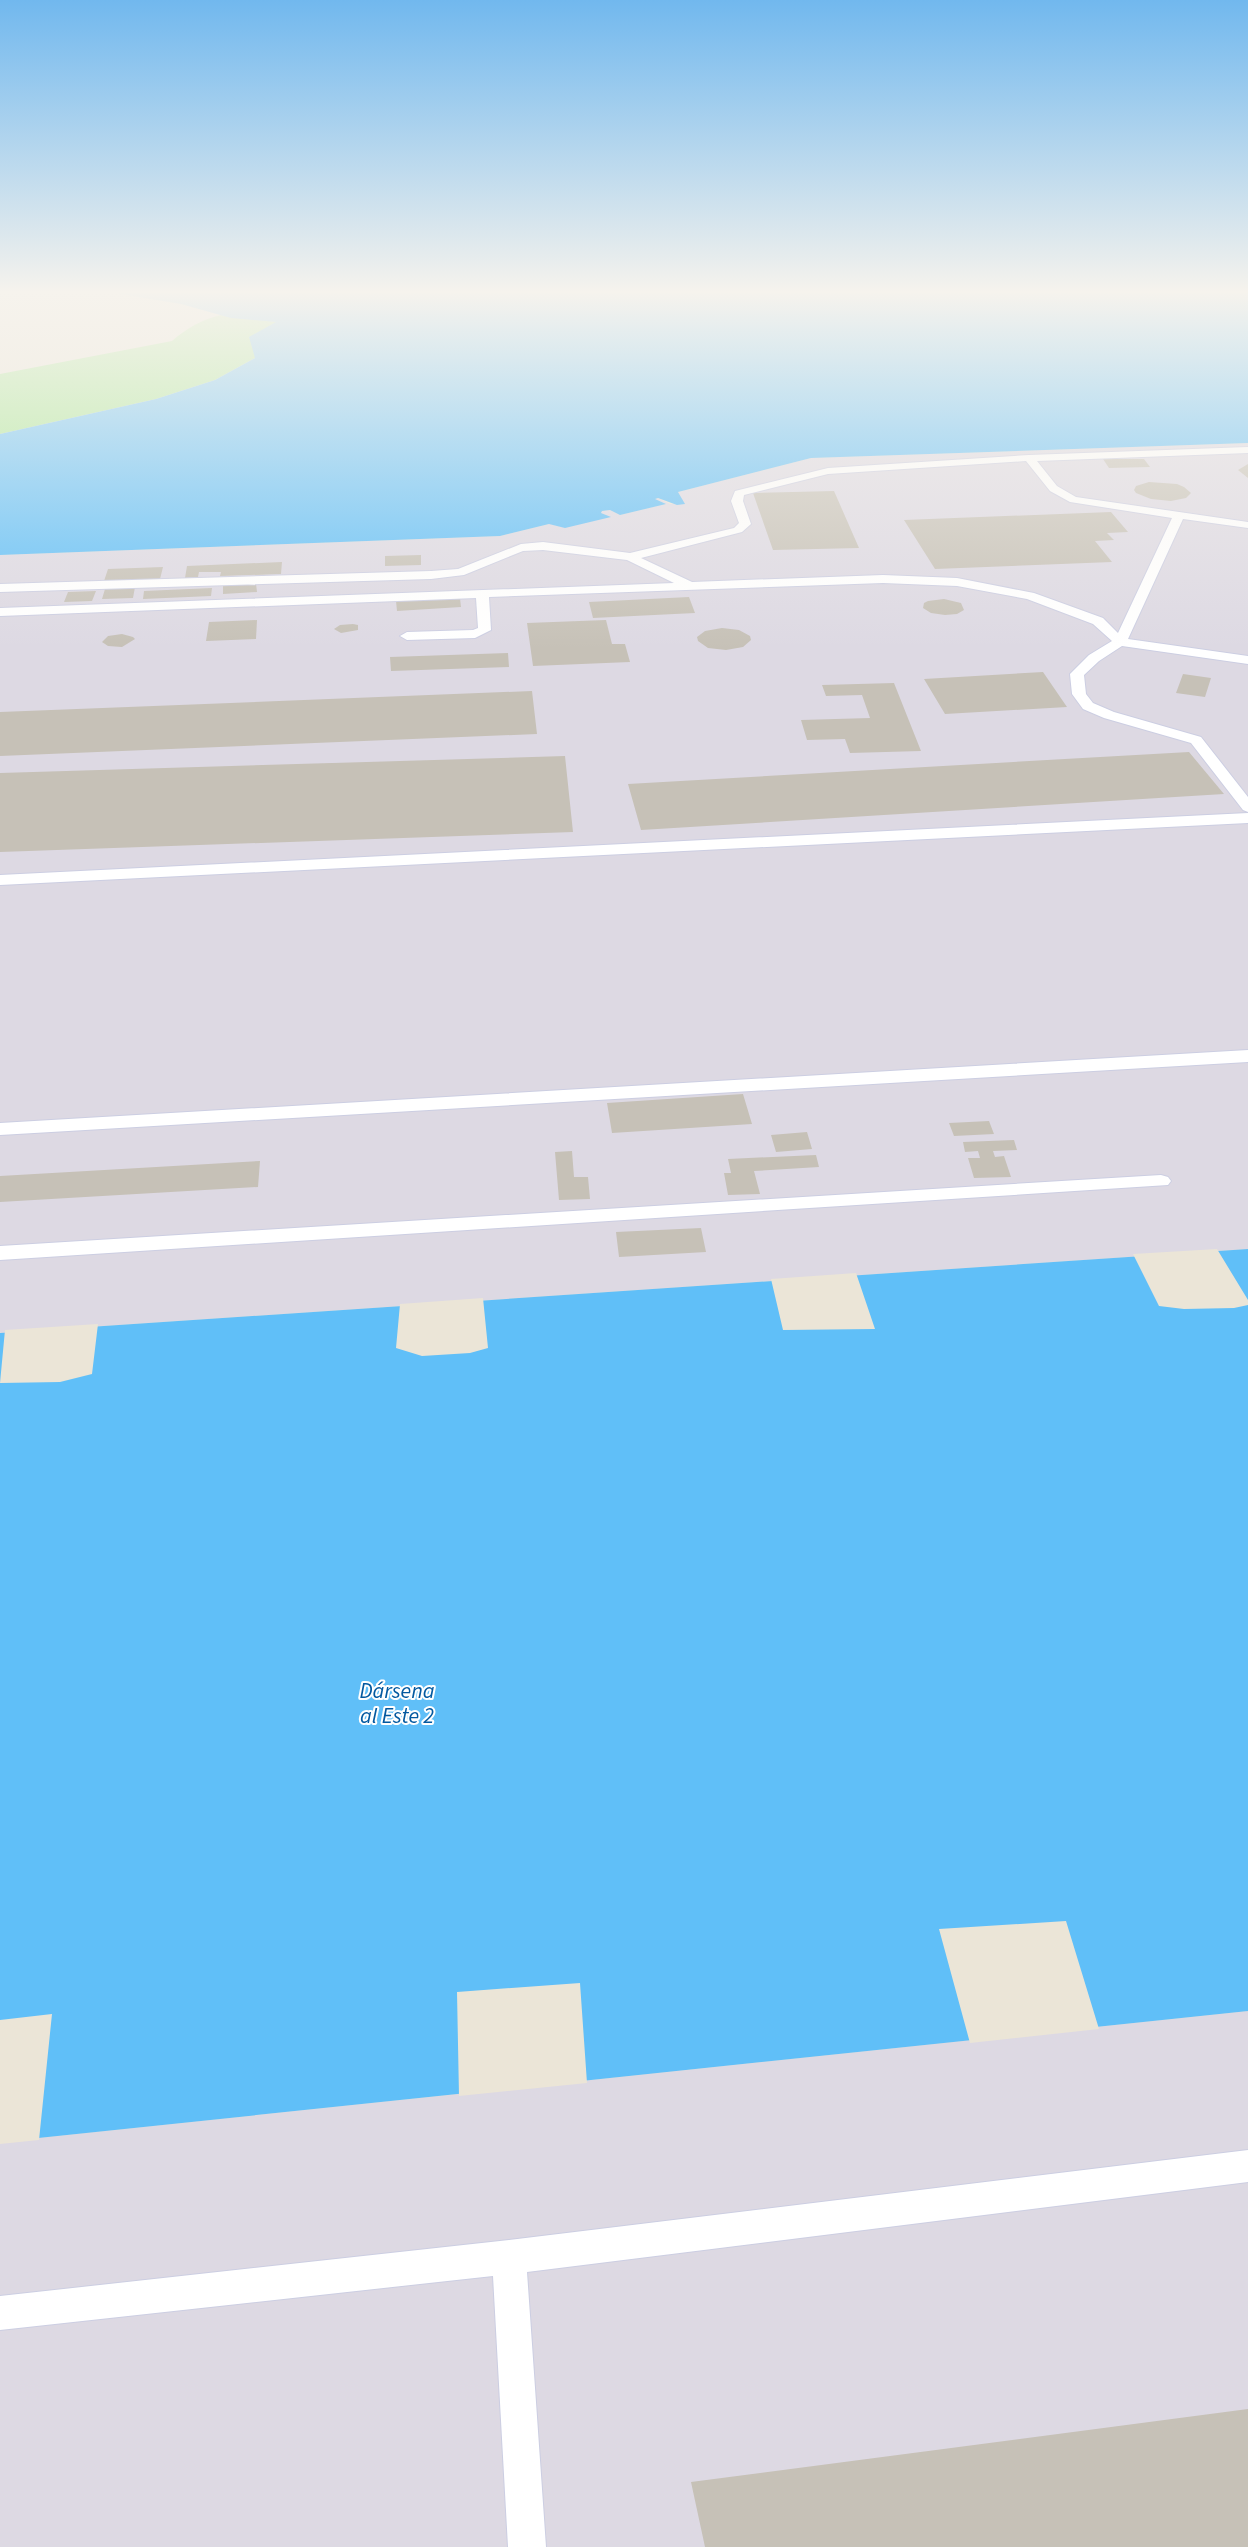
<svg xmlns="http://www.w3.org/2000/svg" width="1248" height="2547" font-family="'Source Sans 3',sans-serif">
	<rect width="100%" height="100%" fill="#ebe5d7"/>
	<path fill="#ddd9e3" d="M1248,443V1249L0,1333V555L500,536L549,524L610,517L601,513L602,511L610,510L620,515L665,504L654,499L658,498L670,504H684L678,492L811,458Z
		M1248,2011V2547H0V2142Z"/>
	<path fill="#a3e78e" d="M221,315L277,322L255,358L215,380L156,399L0,434V374L172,341C187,328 201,320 221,315Z"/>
	<path fill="#60bff8" d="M115,293H1248V443L811,458L678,492L685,504L677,505L658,498L655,499L666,504L620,515L610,510L602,511L601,513L611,517L565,528L549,524L500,536L0,555V434L156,399L215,380L255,358L249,337L276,322L231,318L181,304Z
		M1248,1249V2011L0,2142V1333Z"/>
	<path fill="#ebe5d7" d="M1217,1249L1248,1300V1305L1234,1308L1184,1309L1159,1306L1133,1254Z
		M856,1273L875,1329L783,1330L771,1279Z
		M483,1298L488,1348L470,1353L422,1356L396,1348L400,1304Z
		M98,1324L92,1374L60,1382L0,1383L5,1330Z
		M1066,1921L1099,2029L970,2043L939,1929Z
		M580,1983L587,2083L459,2096L457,1992Z
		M52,2014L39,2140L0,2144V2020Z"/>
	<path fill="#c6c1b7" d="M1103,459H1144L1150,467L1109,468Z
		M1248,464V478L1238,470Z
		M1149,482L1177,484L1184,487L1191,493L1186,498L1171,501L1151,499L1136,493L1134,490L1136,486Z
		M834,491L859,548L773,550L753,493Z
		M1111,512L1128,532L1107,533L1114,540L1095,541L1112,562L935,569L904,520Z
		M421,555V565L385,566V556Z
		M282,562L281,574L220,576L221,572H199L198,577L185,578L187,566Z
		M163,567L160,579L104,581L108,569Z
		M256,584L257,592L223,594V586Z
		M135,587L133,598L102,599L105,589Z
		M212,588L211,596L143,599L144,591Z
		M96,591L92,601L64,602L68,592Z
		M689,597L695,613L593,618L589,602Z
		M460,598L461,607L397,611L396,601Z
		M944,599L961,603L964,610L957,614L945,615L931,613L923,608L924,603L928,601Z
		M257,620L256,639L206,641L209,622Z
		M606,620L612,644H625L630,662L533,666L527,623Z
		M353,624L358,625V630L341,633L334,629L340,625Z
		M722,628L739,630L750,636L751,640L743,647L726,650L708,648L698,641L697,637L705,631Z
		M122,634L133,637L135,639L122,647L108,646L102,642L108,636Z
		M508,653L509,667L391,671L390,657Z
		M1043,672L1067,707L945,714L924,679Z
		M1183,674L1211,678L1205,697L1176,693Z
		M894,683L921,751L850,753L845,739L807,740L801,720L870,718L862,695L826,696L822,685Z
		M532,691L537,734L0,756V712Z
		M1189,752L1224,794L641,830L628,784Z
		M565,756L573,832L0,852V773Z
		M743,1094L752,1124L612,1133L607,1103Z
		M989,1121L994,1134L954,1136L949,1123Z
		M807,1132L812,1149L776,1152L771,1135Z
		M1014,1140L1017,1150L993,1151L995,1157L1004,1156L1011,1177L974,1178L968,1158H980L978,1151L965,1152L963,1142Z
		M572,1151L574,1177H588L590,1199L559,1200L555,1152Z
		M816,1155L819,1167L754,1171L760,1194L728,1195L724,1173H731L728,1159Z
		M260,1161L258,1187L0,1202V1176Z
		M701,1228L706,1252L619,1257L616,1232Z
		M1248,2409V2547H705L691,2482Z"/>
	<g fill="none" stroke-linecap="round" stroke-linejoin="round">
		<defs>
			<path id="lane" d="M1248,447V453L1037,461L1057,486L1076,497L1248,522V528L1183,519L1128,639L1248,656V664L1122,646L1099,661L1084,675L1086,694L1093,703L1114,712L1201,737L1248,797V812L1243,810L1191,743L1104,718L1083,709L1072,694L1070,674L1089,655L1112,641L1093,624L1027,599L957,586L883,583L489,597L491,630L475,638L407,640L400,636L407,632L473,630L478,628L476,598L0,616V608L674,583L627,560L543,550L523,551L464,575L431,579L0,592V584L431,571L458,569L521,544L543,542L630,553L734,528L739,523L731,501L735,491L828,468L1029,455ZM1026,461L1050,491L1070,502L1172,518L1118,633L1103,618L1034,593L957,578L883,575L692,582L641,558L742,532L751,524L743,501L744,495L828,474Z
				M1248,813V823L0,885V875Z
				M1248,1050V1062L0,1135V1123Z
				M1161,1175L1168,1177L1171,1181L1168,1185L0,1260V1246Z
				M1248,2150V2182L527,2272L546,2547H508L493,2276L0,2330V2296L509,2240Z"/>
		</defs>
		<use href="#lane" stroke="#cccee2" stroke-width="2"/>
		<use href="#lane" fill="#fff" fill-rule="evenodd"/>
	</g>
	<linearGradient id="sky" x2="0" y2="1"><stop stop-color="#71b8ee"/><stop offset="0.45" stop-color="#f6f3ed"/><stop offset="1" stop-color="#f6f3ed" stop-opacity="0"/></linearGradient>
	<rect width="1248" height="649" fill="url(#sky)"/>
	<g text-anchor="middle" stroke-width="4" stroke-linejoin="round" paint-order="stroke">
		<g font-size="22" font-style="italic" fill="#0359a0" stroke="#fff">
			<text x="397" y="1698">Dársena<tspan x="397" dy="25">al Este 2</tspan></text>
		</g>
	</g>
</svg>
